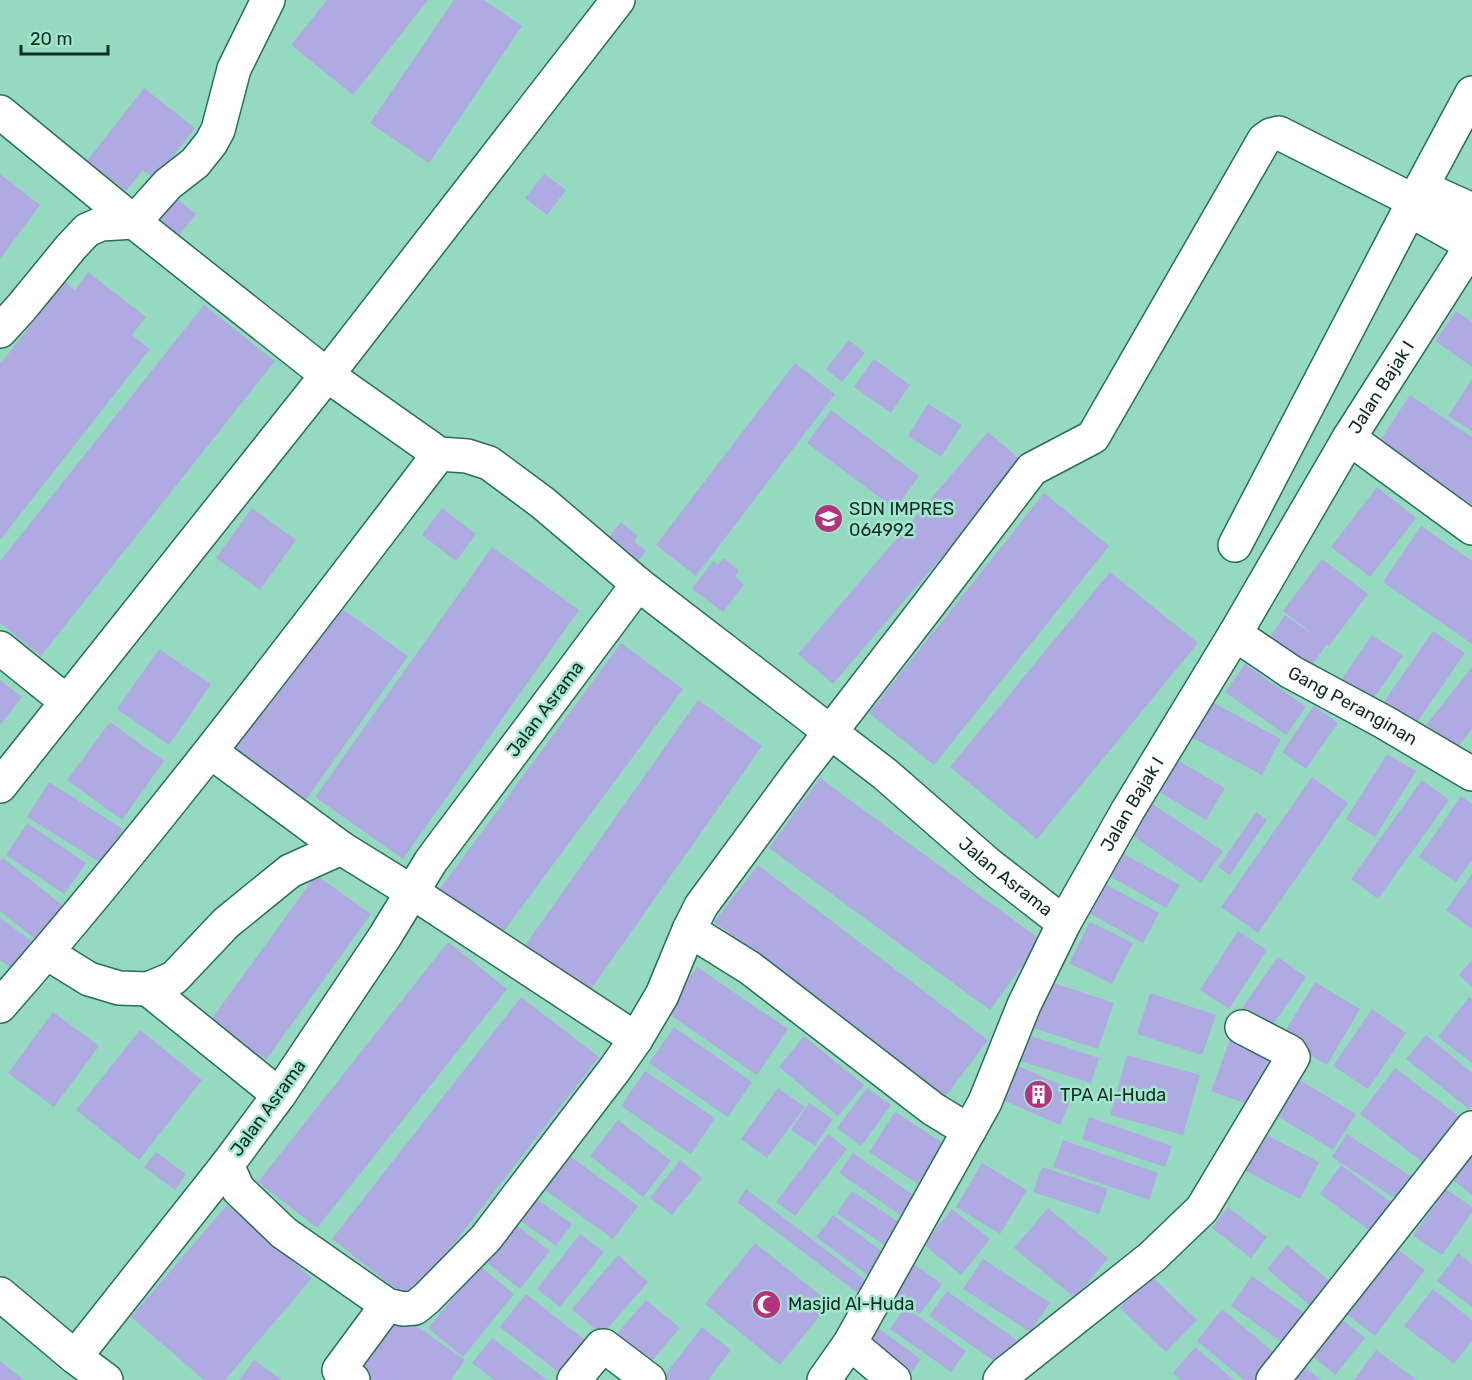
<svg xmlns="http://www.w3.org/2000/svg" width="1472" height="1380" font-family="Rubik,sans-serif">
	<rect width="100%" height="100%" fill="#95dac0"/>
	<path fill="#b0aae2" d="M327,0H428L353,95L291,45Z
		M454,0H484L522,26L429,163L370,123Z
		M144,88L195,128L155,179L143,170L126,191L87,161Z
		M0,174L40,205L0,259Z
		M544,174L566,190L547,215L525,198Z
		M166,190L196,214L172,244L142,221Z
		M88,272L146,317L132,335L150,349L0,540V364L65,282L75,290Z
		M204,305L275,361L41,656L0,623V561Z
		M1456,311L1472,322V367L1435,341Z
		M849,340L865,353L842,382L826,369Z
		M874,359L910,385L891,413L854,387Z
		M795,363L835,394L696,576L656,545Z
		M1472,379V431L1448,416Z
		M1410,395L1472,437V508L1377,445Z
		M928,404L962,425L941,457L908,436Z
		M831,410L919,476L895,509L807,443Z
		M988,432L1023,462L833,684L798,654Z
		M1377,487L1416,518L1370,577L1331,547Z
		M1044,493L1109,546L934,765L869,713Z
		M252,508L296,540L260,590L216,558Z
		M442,508L476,534L456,561L422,535Z
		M621,522L638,536L634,541L646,551L634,566L604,543Z
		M1421,526L1472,561V644L1383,582Z
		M492,547L579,610L403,859L315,797Z
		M723,558L739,570L735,577L744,584L723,612L692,589L713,561L718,565Z
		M1322,559L1368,594L1329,646L1327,644L1306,673L1265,644L1285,615L1321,640L1283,611Z
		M1110,572L1198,643L1037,839L950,767Z
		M335,604L408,656L303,804L230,752Z
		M1433,631L1465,653L1413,728L1381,706Z
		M1372,635L1403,656L1367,708L1336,688Z
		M621,643L683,689L501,935L439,890Z
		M159,649L211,684L169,745L117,709Z
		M1245,664L1306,707L1286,735L1225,692Z
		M1472,667V729L1458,747L1426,725Z
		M0,680L22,697L0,725Z
		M698,700L762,746L589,992L524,947Z
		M1210,701L1281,739L1262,775L1191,737Z
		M1314,706L1338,723L1306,769L1282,752Z
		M110,722L164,761L122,820L67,780Z
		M1387,754L1416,771L1375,837L1346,819Z
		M1170,756L1225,788L1206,820L1151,787Z
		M1312,777L1348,803L1258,933L1221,907Z
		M820,778L1041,940L990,1010L769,848Z
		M1422,780L1449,800L1378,899L1351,879Z
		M49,782L123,829L101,863L27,817Z
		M1461,796L1472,804V860L1456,882L1419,857Z
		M1148,801L1223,851L1201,883L1127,832Z
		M1256,812L1267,820L1230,875L1218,867Z
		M27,823L86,863L64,894L6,855Z
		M1118,851L1180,885L1166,908L1106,874Z
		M3,858L63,906L35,939L0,911V861Z
		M758,865L988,1040L945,1097L714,922Z
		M1472,874V929L1446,910Z
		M316,875L371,914L266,1060L211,1020Z
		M1103,883L1159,913L1143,943L1087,912Z
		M0,918L37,945L16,972L0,960Z
		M1090,922L1133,943L1112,984L1069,963Z
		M1238,931L1267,950L1229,1009L1200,990Z
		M448,942L507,989L317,1228L258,1182Z
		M1278,957L1306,977L1268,1032L1239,1012Z
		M1472,960V987L1459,975Z
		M697,967L788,1029L757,1075L666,1012Z
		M1048,981L1114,1003L1098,1049L1033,1028Z
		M1315,982L1360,1009L1327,1065L1281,1038Z
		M1150,993L1216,1015L1202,1055L1137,1034Z
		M521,997L599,1057L410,1300L332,1239Z
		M1469,997L1472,999V1063L1438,1037Z
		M1372,1009L1406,1033L1368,1089L1333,1066Z
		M53,1012L99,1046L54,1107L8,1073Z
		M674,1027L752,1082L728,1117L649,1063Z
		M140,1030L202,1080L139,1160L76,1110Z
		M1028,1035L1099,1058L1091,1083L1020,1061Z
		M1426,1035L1472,1073V1106L1469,1109L1406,1059Z
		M804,1036L864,1085L838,1116L779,1067Z
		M1230,1040L1270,1054L1252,1106L1211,1091Z
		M1127,1055L1200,1075L1183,1135L1110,1115Z
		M1018,1066L1075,1091L1060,1125L1003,1100Z
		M1395,1068L1465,1121L1430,1168L1360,1114Z
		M645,1071L715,1118L691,1154L621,1106Z
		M1298,1079L1356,1114L1333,1150L1276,1115Z
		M778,1088L805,1107L767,1158L741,1139Z
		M867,1088L891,1105L861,1146L837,1128Z
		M809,1103L833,1119L815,1146L791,1130Z
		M895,1112L943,1143L918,1184L869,1152Z
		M1089,1117L1172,1146L1165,1167L1082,1139Z
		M618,1120L671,1161L643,1197L590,1156Z
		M1263,1133L1319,1162L1300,1199L1244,1170Z
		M828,1134L847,1149L795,1216L776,1202Z
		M1347,1134L1421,1183L1407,1206L1332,1157Z
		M1063,1140L1158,1173L1149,1200L1053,1167Z
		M156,1152L186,1174L175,1190L144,1167Z
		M566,1153L638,1206L613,1239L541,1187Z
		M853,1153L919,1199L906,1219L839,1173Z
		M1472,1155V1195L1453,1180Z
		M680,1160L702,1178L672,1215L650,1198Z
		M982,1163L1027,1190L1000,1234L956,1207Z
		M1341,1165L1395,1205L1374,1234L1320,1194Z
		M1042,1167L1108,1189L1099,1214L1033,1192Z
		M746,1189L868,1282L860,1295L737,1202Z
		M1446,1189L1472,1207V1212L1442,1255L1413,1236Z
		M852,1191L903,1225L887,1247L837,1213Z
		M527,1192L572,1224L556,1246L511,1214Z
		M227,1205L312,1278L225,1380H204L131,1317Z
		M1228,1207L1267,1237L1251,1258L1212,1228Z
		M1048,1208L1108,1258L1075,1298L1014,1248Z
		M952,1209L990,1239L961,1275L923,1244Z
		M833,1215L884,1253L868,1275L816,1237Z
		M511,1221L550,1251L520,1289L482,1259Z
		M580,1234L604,1252L560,1307L537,1289Z
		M755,1243L830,1303L780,1365L705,1304Z
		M1287,1245L1333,1284L1313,1308L1267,1269Z
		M1394,1247L1425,1270L1375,1336L1344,1312Z
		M1458,1253L1472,1264V1307L1437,1281Z
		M618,1255L648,1282L602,1335L572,1309Z
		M983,1259L1050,1303L1030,1332L963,1289Z
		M911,1262L942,1284L920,1314L889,1292Z
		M480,1266L514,1294L463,1357L428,1328Z
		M1150,1275L1197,1320L1166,1352L1120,1308Z
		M1252,1276L1304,1313L1283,1343L1231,1306Z
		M1433,1289L1472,1320V1341L1454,1364L1404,1326Z
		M947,1291L1018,1341L1000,1365L929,1316Z
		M526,1294L590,1344L565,1377L500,1327Z
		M646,1300L680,1328L644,1370L610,1342Z
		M905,1307L966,1351L951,1372L890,1329Z
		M1222,1309L1277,1355L1256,1380H1244L1197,1341Z
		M393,1310L465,1360L451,1380H355L348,1375Z
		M1340,1318L1365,1338L1335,1375L1310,1354Z
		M875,1326L921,1359L907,1379L861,1346Z
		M702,1327L731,1350L708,1380H661Z
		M492,1338L547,1380H494L472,1363Z
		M1195,1347L1234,1380H1181L1173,1373Z
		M1376,1350L1417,1380H1354Z
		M254,1360L282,1380H239Z
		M0,1361L24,1380H0Z
		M1301,1364L1321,1380H1288Z"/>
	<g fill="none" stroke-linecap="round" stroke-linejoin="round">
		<defs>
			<g id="minor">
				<path id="s1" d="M0,112L134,222L327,375L439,454L467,456L489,463L543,503L638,584L885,774L988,864L1064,923"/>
				<path d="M1414,201L1437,194L1472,210"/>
				<path d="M0,331L21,308L71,247L87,230L101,224L134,222L168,184L195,163L211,143L218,130L234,69L268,0"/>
				<path d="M1349,438L1472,528"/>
				<path d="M1235,545L1414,201L1472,93"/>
				<path d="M638,584L431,861L384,938L279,1095L227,1165L238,1189L284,1233L387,1305L403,1309L415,1308L427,1298L486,1238L615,1069L636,1039L662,995L689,930L701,906L801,770L924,611L1032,469L1093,437L1264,140L1271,135L1279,133L1414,201L1424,218L1472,245"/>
				<path id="s2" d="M1235,634L1291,672L1384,722L1472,774"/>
				<path d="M0,648L67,702"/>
				<path d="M211,752L341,848"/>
				<path d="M0,786L327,375L618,0"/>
				<path d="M689,930L750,968L933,1109L969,1131"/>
				<path d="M47,953L89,979L119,988L148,989L174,978L226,923L290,871L341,848L412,892L636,1039"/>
				<path d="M148,989L279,1095"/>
				<path d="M0,1006C155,829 296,641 439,454"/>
				<path d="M0,1294L75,1357L106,1380"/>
				<path d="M850,1343L894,1380"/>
				<path d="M75,1357L227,1165"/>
				<path d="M353,1380L339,1370L387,1305"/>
				<path d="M574,1380L602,1346H604L649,1380"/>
				<path id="s3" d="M824,1380L850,1343L985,1102L1024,1005L1064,923L1128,810L1235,634L1349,438L1472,245"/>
				<path d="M1000,1380L1006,1373L1152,1257L1202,1209L1293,1057L1290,1052L1242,1027"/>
				<path d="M1273,1380L1472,1128"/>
			</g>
		</defs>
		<use href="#minor" stroke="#286e58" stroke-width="36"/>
		<use href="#minor" stroke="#fff" stroke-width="33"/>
	</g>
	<defs>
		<symbol id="school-disc" viewBox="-11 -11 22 22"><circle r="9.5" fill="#b4337f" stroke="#a2e7cd"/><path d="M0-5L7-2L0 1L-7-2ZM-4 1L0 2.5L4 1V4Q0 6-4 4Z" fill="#fff"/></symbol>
		<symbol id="building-disc" viewBox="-11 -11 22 22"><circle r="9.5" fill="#b4337f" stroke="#a2e7cd"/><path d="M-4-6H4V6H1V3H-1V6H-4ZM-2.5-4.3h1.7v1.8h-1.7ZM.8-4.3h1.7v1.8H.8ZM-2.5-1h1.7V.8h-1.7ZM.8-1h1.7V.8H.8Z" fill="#fff"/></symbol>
		<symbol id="mosque-disc" viewBox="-11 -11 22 22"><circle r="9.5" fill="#b4337f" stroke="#a2e7cd"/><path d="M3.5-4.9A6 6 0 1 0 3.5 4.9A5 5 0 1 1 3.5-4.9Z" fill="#fff"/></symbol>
	</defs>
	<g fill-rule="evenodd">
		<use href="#school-disc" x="812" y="502" width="33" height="33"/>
		<use href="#building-disc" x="1022" y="1078" width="33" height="33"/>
		<use href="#mosque-disc" x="750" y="1288" width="33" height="33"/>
	</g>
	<g text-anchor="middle" stroke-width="5" stroke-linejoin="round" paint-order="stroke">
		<g font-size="18" fill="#102d23" stroke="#a2e7cd">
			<text dy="6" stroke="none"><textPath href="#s3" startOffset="1140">Jalan Bajak I</textPath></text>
			<text dy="6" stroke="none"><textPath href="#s2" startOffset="138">Gang Peranginan</textPath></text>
			<text transform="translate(545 709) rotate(-53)" y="6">Jalan Asrama</text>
			<text dy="6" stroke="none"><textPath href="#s3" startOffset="654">Jalan Bajak I</textPath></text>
			<text dy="6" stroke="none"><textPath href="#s1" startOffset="1270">Jalan Asrama</textPath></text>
			<text transform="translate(268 1108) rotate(-54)" y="6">Jalan Asrama</text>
		</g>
		<g font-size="18" fill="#102d23" stroke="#a2e7cd" text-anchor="start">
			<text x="849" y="515">SDN IMPRES<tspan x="849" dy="21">064992</tspan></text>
			<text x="1060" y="1101">TPA Al-Huda</text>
			<text x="788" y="1310">Masjid Al-Huda</text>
		</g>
	</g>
	<path d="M21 45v9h87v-9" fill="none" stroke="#102d23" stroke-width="3"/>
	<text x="30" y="45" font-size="18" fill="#102d23" stroke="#a2e7cd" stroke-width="4.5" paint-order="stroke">20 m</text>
</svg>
